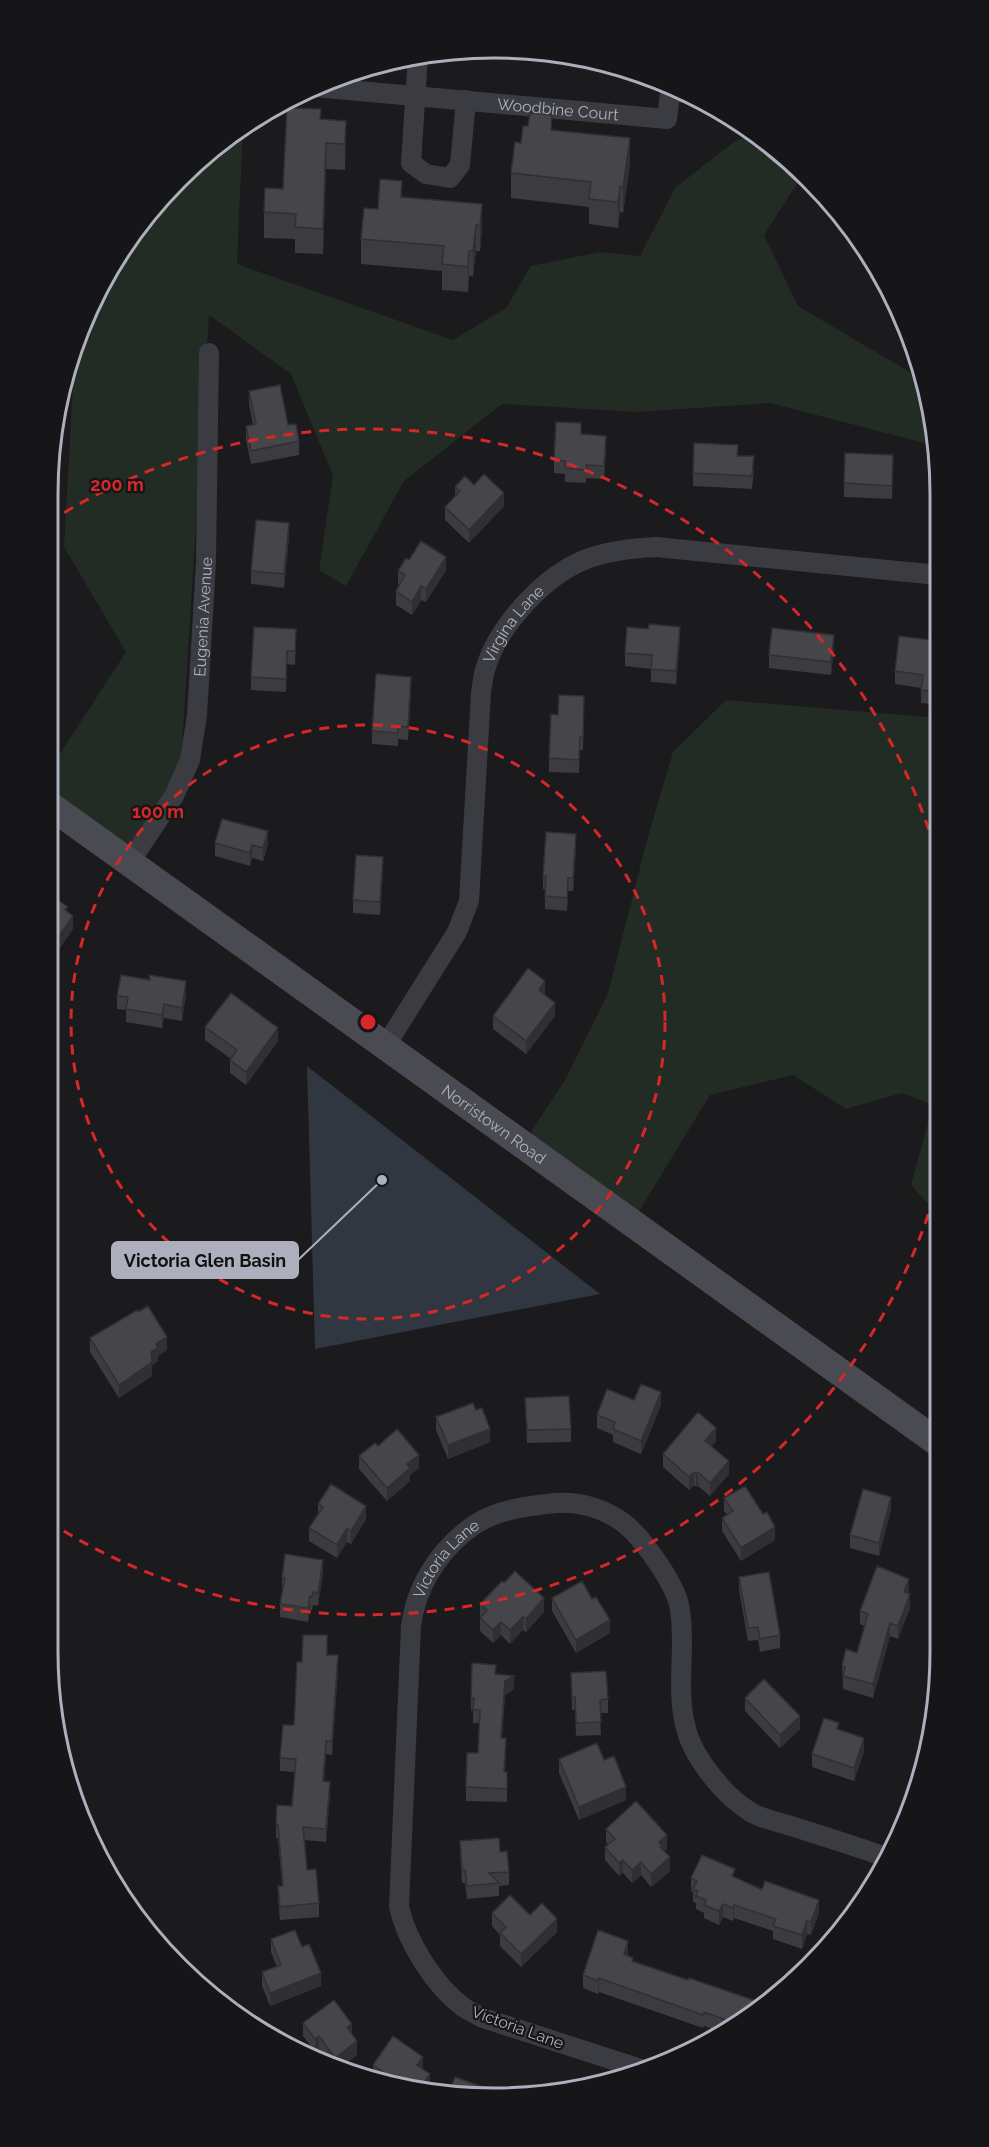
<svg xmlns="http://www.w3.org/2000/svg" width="989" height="2147" font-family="Raleway,sans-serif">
	<rect width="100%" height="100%" fill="#1b1a1d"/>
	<path fill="#222b24" d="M243,126L237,264L453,340L506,308L531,266L600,252L640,256L675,188L735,141L756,134L766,140L802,176L764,235L798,306L915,375L921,376L937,436V459L932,445L770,403L637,412L502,404L404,481L346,586L319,570L333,476L291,374L209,315L180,781L121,857L48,804V772L126,652L64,547L75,348L82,324L123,247L179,179Z
		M726,700L938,718L940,1218L911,1185L933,1105L902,1093L846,1109L793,1075L710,1095L632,1223L523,1144L565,1080L608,993L647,840L673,752Z"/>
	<path fill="#303741" d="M307,1066L600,1294L315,1349Z"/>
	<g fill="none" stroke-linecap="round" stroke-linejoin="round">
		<path stroke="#3b3c42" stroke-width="10" d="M669,96L695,99"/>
		<g stroke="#3b3c42" stroke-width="20">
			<path d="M418,56L411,163L426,174L450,178L460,165L466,100"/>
			<path id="s1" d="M315,87L667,119L671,85"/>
			<path id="s2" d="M129,863L174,796L190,760L197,715L206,562L209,353"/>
			<path id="s3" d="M386,1045L457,932L469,901L481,693C482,686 483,677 485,670C497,627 543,577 584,560C607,551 632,548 656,547L938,575"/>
			<path id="s4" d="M647,2071L483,2018C477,2015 469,2011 463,2007C434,1985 407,1942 399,1907L411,1626C416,1588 436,1555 466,1531C491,1510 525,1506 556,1503C578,1501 602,1508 621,1521C641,1535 677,1585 680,1610C686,1648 676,1687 685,1724C689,1746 706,1770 721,1787C729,1796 741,1806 752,1813C763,1819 779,1822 791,1826C823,1836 854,1846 886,1857"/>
		</g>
		<path stroke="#494a52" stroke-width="28" id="s5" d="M48,804L940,1444"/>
	</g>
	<path fill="#3b3b40" d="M494,48L514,50L513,55L487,53V49Z
		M321,119L346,121L345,170L326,169L323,254L295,253V239L264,238V212L283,189Z
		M552,130L630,164L623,213L620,212L618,228L589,224V207L511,198V173L521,143Z
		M482,204V229L480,251H476L473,276H469L468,292L442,290V271L361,264V239L378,209Z
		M249,391L288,425L299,441V455L251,464L246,439V426L253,425L249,404Z
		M581,435L606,449L604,479L586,478V483L565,482V474L554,473V460Z
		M738,456L754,470L752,489L693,486V473Z
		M893,468L892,499L844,497V483Z
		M474,485L504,506L469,543L445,520V507L455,496V487Z
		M289,537L284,588L251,584V571Z
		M409,560L446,570L426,602L421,600L412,615L396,605V591L400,585L398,584V571Z
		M680,640L676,684L651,682V669L625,666V653Z
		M938,641V705L921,703V688L895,684V671Z
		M296,643L295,665L287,664L286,692L251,690V677Z
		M834,648L831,675L769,668V655Z
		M411,690L408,740L398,739V746L372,744V731Z
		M584,696L583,750H580L579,773L549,772V758L558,715Z
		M215,843L268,844L263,861L252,858L250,866L215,856Z
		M576,848L573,891H568L567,911L545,909V890L543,889V876Z
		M383,871L380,915L353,913V900Z
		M48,893L68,912L73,929L59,949L48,941Z
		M149,975L186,994L182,1021L164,1018L162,1028L126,1022V1010L117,1009V996L149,980Z
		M545,994L555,1016L526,1054L493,1029V1016Z
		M205,1027L278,1041L246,1085L230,1073V1060L231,1059L205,1040Z
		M90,1338L167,1350L158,1356V1361L152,1365V1376L119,1398L90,1352Z
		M525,1398L571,1429V1442L527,1443Z
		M634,1400L661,1405L641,1454L613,1442V1435L597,1428V1415Z
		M476,1410L490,1442L448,1459L436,1430V1417Z
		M716,1441L712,1446L729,1474L710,1496L698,1486L696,1487L694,1485L689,1490L663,1467V1454Z
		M378,1446L419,1468L410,1475V1481L387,1501L359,1469V1456Z
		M724,1498L775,1540L741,1561L722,1531V1518L727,1515L724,1511Z
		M318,1504L366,1519L351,1544L347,1542L337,1558L309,1541V1528L318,1514Z
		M891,1510L879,1556L850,1548V1535Z
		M323,1573L318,1606L313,1605L312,1610H310L308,1622L280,1617V1604L283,1591H282V1578Z
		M739,1577L780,1635V1648L760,1652L758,1640L748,1641L739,1590Z
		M504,1583L544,1612L526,1632L523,1630L510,1644L501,1635L493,1643L480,1631V1604Z
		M909,1592L910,1608L898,1639L890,1636L873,1698L843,1689L842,1666L857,1653L864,1626L860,1624V1611Z
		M552,1598L610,1633L576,1653L552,1611Z
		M327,1655L338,1669L332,1755L326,1754L324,1781L330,1795L326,1842L305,1840L307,1870L319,1903V1917L280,1920L278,1899V1886H282L278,1838H276V1824L292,1806L295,1772L280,1771V1758L294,1725L302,1662Z
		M571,1673L608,1699V1713H600L601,1735L576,1736L575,1710H572Z
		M496,1674L514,1689L505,1695L502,1738L506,1752L505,1772H507V1802L466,1801V1787L478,1753L479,1723H473V1711H471V1698Z
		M745,1698L800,1729L780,1748L745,1711Z
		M839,1730L864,1752L854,1781L812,1767V1754Z
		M559,1759L604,1760L626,1800L579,1820L559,1773Z
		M606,1829L667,1849L664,1851L670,1871L651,1887L641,1875L632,1883L623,1873L619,1876L605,1860V1847L608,1845L606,1842Z
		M460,1841L500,1852L509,1872V1885L499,1886V1896L467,1899L465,1883H462L460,1855Z
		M735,1877L819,1913L811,1935L807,1934L802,1949L773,1939V1931L734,1918L733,1921L723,1917L719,1925L704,1918V1913L696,1909V1903L693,1902V1892L691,1891V1878Z
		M492,1913L530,1915L557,1932L521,1967L500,1946V1935L492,1926Z
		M271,1939L302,1947L321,1986L270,2006L262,1986V1972L277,1967L271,1952Z
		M628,1954V1956L633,1961L688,1980L762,2003L725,2033L704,2026L703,2028L599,1992L598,1994L583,1988V1975Z
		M303,2023L352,2034L357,2055L342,2066L327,2060L319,2049L315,2052L303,2036Z
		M373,2065L423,2069L430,2087L408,2090L373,2077Z"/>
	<path fill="#303034" d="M630,138V164L623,213V187Z
		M326,143V169L323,254V229Z
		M620,187V212L618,228V202Z
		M482,204V229L480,251V226Z
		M476,225V251L473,276V251Z
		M469,251V276L468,292V267Z
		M606,436V449L604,479V466Z
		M504,493V506L469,543V530Z
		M289,523V537L284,588V574Z
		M446,557V570L426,602V589Z
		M421,586V600L412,615V602Z
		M680,627V640L676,684V671Z
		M834,635V648L831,675V662Z
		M411,677V690L408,740V727Z
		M268,831V844L263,861V848Z
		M576,834V848L573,891V878Z
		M252,845V858L250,866V853Z
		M383,857V871L380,915V902Z
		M568,878V891L567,911V898Z
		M73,916V929L59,949V936Z
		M186,981V994L182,1021V1008Z
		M545,981V994L539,990Z
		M555,1003V1016L526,1054V1041Z
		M164,1004V1018L162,1028V1015Z
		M278,1028V1041L246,1085V1072Z
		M167,1337V1350L158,1356V1361L152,1365V1376L119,1398V1385L151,1352L156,1344Z
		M661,1392V1405L641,1454V1441Z
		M716,1428V1441L705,1454V1441Z
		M490,1429V1442L448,1459V1445Z
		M419,1455V1468L410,1475V1481L387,1501V1488L407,1464Z
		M729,1461V1474L710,1496V1483Z
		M694,1472V1485L689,1490V1477Z
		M698,1472V1486L696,1487V1474Z
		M891,1497V1510L879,1556V1543Z
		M366,1506V1519L351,1544V1531Z
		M775,1527V1540L741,1561V1548Z
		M347,1528V1542L337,1558V1545Z
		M323,1560V1573L318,1606V1593Z
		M909,1579V1592L904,1605V1592Z
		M910,1594V1608L898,1639V1626Z
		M310,1596V1610L308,1622V1608Z
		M544,1598V1612L526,1632V1619Z
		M523,1617V1630L510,1644V1630Z
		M610,1620V1633L576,1653V1640Z
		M501,1622V1635L493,1643V1630Z
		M890,1623V1636L873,1698V1684Z
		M338,1655V1669L332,1755V1741Z
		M514,1676V1689L505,1695L501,1751L505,1681Z
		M800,1716V1729L780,1748V1735Z
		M864,1738V1752L854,1781V1768Z
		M326,1741V1754L323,1794V1781Z
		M330,1782V1795L326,1842V1829Z
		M626,1787V1800L579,1820V1807Z
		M667,1835V1849L662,1853L659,1842Z
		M670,1857V1871L651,1887V1874Z
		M623,1860V1873L619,1876V1863Z
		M641,1862V1875L632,1883V1870Z
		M819,1900V1913L811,1935V1922Z
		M723,1904V1917L719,1925V1911Z
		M734,1905V1918L733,1921V1908Z
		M557,1919V1932L521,1967V1954Z
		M807,1921V1934L802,1949V1935Z
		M628,1941V1954L624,1967V1954Z
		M321,1973V1986L270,2006V1993Z
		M599,1978V1992L598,1994V1981Z
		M352,2024V2037L347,2027Z
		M319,2036V2049L315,2052V2039Z
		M357,2041V2055L342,2066L335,2063V2058Z
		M423,2057V2070L417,2065Z
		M430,2074V2087L427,2091H418Z"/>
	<path fill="#45454a" stroke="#303034" stroke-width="1.5" d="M287,108L321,109L320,119L346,121L345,144L326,143L323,229L295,227L296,214L264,212L265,188L283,189Z
		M530,113L552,115L551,130L630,138L623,187H620L618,202L589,199L591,182L511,173L515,142L521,143L523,126H528Z
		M380,179L402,181L401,197L482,204L480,226L476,225L473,251H469L468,267L442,264L444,246L361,239L364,208L378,209Z
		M280,385L288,425L296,424L299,441L251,451L246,426L256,424L249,391Z
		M556,422L581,423V434L606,436L604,466L586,465V470L565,468V461L554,460Z
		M694,443L738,445L737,456H754L752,476L693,473Z
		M845,453L893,455L892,486L844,483Z
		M484,474L504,493L469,530L445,507L460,491L455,487L465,476L474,485Z
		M256,520L289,523L284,574L251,571Z
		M421,541L446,557L426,589L421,586L412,602L396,591L405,575L398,571L406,558L409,560Z
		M649,624L680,627L676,671L651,669L652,655L625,653L627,627L648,629Z
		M254,627L296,629L295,651H287L286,679L251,677Z
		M772,628L834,635L831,662L769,655Z
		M899,636L938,641V692L921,690L923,675L895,671Z
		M376,674L411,677L408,727L398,726V733L372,731Z
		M559,695L584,696L583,737H580L579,760L549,758L551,714L558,715Z
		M222,819L268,831L263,848L252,845L250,853L215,843Z
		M546,832L576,834L573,878H568L567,898L545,896L546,876H543Z
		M356,855L383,857L380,902L353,900Z
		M48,893L68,907L65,910L73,916L59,936L48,928Z
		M528,968L545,981L539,990L555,1003L526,1041L493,1016Z
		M121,975L150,980L149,975L186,981L182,1008L164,1004L162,1015L126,1009L128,997L117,996Z
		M231,993L278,1028L246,1072L230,1060L237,1050L205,1027Z
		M148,1306L167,1337L156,1344L158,1348L151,1352L152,1362L119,1385L90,1338L137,1310L138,1312Z
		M641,1384L661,1392L641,1441L613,1429L615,1422L597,1415L607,1389L634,1400Z
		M569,1396L571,1429L527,1430L525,1398Z
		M473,1403L476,1410L482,1408L490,1429L448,1445L436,1417Z
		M698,1412L716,1428L705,1441L729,1461L710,1483L698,1472L696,1474L694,1472L689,1477L663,1454Z
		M397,1429L419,1455L407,1464L410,1468L387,1488L359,1456L375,1443L378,1446Z
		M331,1484L366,1506L351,1531L347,1528L337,1545L309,1528L323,1507L318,1504Z
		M745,1486L763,1514L767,1512L775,1527L741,1548L722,1518L733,1511L724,1498Z
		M863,1489L891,1497L879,1543L850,1535Z
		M285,1554L323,1560L318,1593L313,1592L312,1597L310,1596L308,1608L280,1604L285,1578H282Z
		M877,1566L909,1579L904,1592L910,1594L898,1626L890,1623L873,1684L843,1676L845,1667L842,1666L846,1649L857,1653L868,1614L860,1611Z
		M515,1571L544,1598L526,1619L523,1617L510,1630L501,1622L493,1630L480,1618L487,1610L480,1604L502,1581L504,1583Z
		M769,1572L780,1635L760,1639L758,1627L748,1628L739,1577Z
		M582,1581L592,1599L596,1597L610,1620L576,1640L552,1598Z
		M303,1635H327V1655H338L332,1741H326L323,1781L330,1782L326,1829L303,1827L307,1870L316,1869L319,1903L280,1907L278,1886H283L278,1825L276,1824L277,1805L292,1806L296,1759L280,1758L283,1725H294L297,1662H302Z
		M472,1663L496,1665L495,1674L514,1676L505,1681L501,1738H506L504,1772H507V1789L466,1787L467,1753H478L480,1710H473L474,1698H471Z
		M606,1671L608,1699L600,1700L601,1722L576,1723L575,1697H572L571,1673Z
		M764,1679L800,1716L780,1735L745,1698Z
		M824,1718L839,1723L837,1729L864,1738L854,1768L812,1754Z
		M597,1743L604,1760L614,1756L626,1787L579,1807L559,1759Z
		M636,1801L667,1835L659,1842L662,1845L660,1847L670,1857L651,1874L641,1862L632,1870L623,1860L619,1863L605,1847L615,1839L606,1829Z
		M499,1838L500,1852L507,1851L509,1872L489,1873L499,1883L467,1886L465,1870H462L460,1841Z
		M702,1855L735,1869L732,1876L762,1890L765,1881L819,1900L811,1922L807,1921L802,1935L773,1926L776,1919L734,1905L733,1908L723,1904L719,1911L704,1905L706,1900L696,1896L698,1891L693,1889L697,1881L691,1878Z
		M510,1895L530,1915L542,1903L557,1919L521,1954L500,1933L506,1927L492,1913Z
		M295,1930L302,1947L309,1944L321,1973L270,1993L262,1972L281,1965L271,1939Z
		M598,1930L628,1941L624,1954L633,1958L632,1961L688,1980L689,1978L762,2003L737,2024L704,2012L703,2015L599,1978L598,1981L583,1975Z
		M334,2000L352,2024L347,2027L357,2041L335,2058L319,2036L315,2039L303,2023Z
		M393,2036L423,2057L417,2065L430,2074L418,2091L408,2090L373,2065Z
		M455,2077L500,2093L449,2092Z"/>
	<g fill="none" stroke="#d62828" stroke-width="3" stroke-dasharray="10 8">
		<circle cx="368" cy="1022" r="297"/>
		<path d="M939 1180A593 593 0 0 1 49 1522M49 522A593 593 0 0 1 938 859"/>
	</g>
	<g text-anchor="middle" stroke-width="4.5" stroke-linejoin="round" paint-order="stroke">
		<g font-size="16" fill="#adb0bc" stroke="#161518">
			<text dy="6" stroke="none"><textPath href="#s1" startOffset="244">Woodbine Court</textPath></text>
			<text dy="6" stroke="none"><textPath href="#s2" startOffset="264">Eugenia Avenue</textPath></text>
			<text dy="6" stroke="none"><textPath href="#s3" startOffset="453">Virgina Lane</textPath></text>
			<text dy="6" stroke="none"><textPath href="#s5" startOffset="549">Norristown Road</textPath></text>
			<text dy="6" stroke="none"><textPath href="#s4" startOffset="675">Victoria Lane</textPath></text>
			<text transform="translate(518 2027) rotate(20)" y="6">Victoria Lane</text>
		</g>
	</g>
	<path d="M0 0H989V2147H0ZM494 58H494A436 436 0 0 1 930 494V1652A436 436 0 0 1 494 2088H494A436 436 0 0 1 58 1652V494A436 436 0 0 1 494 58Z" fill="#161518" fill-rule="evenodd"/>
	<path fill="none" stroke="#adb0bc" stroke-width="3" d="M494 58H494A436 436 0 0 1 930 494V1652A436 436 0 0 1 494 2088H494A436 436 0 0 1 58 1652V494A436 436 0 0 1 494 58Z"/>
	<circle cx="368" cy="1022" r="9" fill="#d62828" stroke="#161518" stroke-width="3"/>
	<g font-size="18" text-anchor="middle" font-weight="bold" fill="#d62828" stroke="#161518" stroke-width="4.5" stroke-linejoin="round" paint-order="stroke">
		<text x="117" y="491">200 m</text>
		<text x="158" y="818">100 m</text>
	</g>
	<path fill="none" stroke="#adb0bc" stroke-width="2" d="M382 1180L298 1260"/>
	<circle fill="#adb0bc" stroke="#161518" stroke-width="2" cx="382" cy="1180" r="6"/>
	<rect fill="#adb0bc" stroke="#adb0bc" stroke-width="2" x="112" y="1242" width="186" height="36" rx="6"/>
	<g font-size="18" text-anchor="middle" font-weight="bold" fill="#111">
		<text x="205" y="1267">Victoria Glen Basin</text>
	</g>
</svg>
